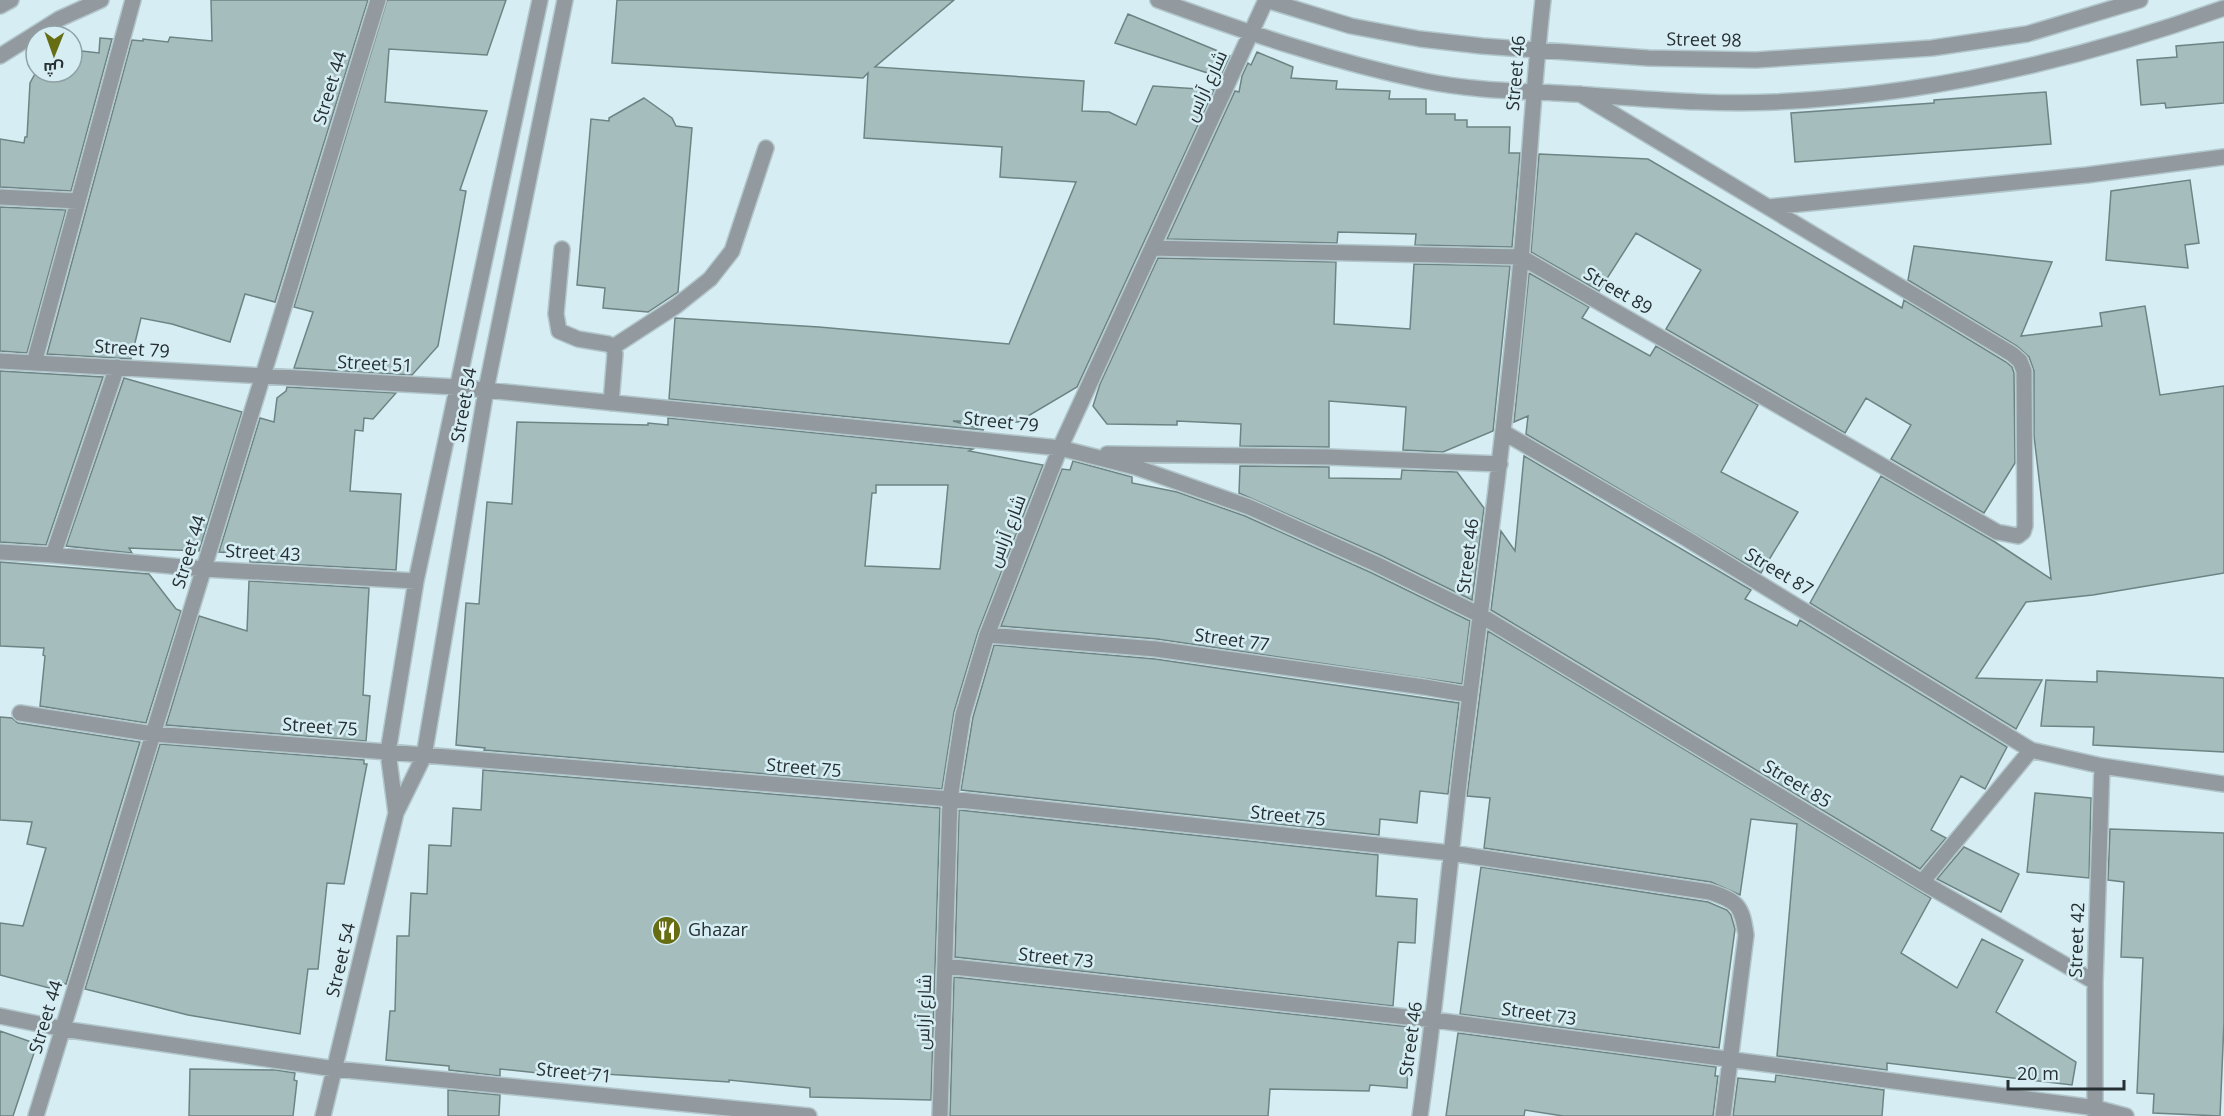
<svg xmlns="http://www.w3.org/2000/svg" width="2224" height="1116" font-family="'Open Sans',Cairo,sans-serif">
	<rect width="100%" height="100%" fill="#d5edf3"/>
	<path fill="#a5bdbc" stroke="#6e8484" stroke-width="1.5" fill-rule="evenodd" d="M211,0H368L275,302L245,294L230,342L172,324L141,318L131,359L47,354L132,40L143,41V39L168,42L170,37L212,41Z
		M387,0H506L487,55L389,49L385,102L487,111L460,190L466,191L438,346L412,375L294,368L313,312L294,307Z
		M617,0H954L875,67L1084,81L1082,111L1109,112L1136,125L1153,86L1214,90L1077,387L1018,422L953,421L984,430L669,399L675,318L819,327L1009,344L1076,182L1000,177L1002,147L864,138L868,73L863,78L612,63Z
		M1128,14L1230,56L1220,77L1115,43Z
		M100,38L112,39L71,191L0,187V139L24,143L25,137H27L30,83L36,72H72V60L82,51L99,53Z
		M2224,42V103L2166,108L2165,103L2141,105L2137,60L2177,57L2176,46Z
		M1257,52L1293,67L1291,78L1337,81L1336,89L1390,91L1389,99H1426V114H1455V120H1467V127H1510L1509,153H1520L1512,247L1415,245L1416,234L1338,232L1337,243L1167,239L1235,91L1239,92L1242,76L1248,63L1251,65Z
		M2046,92L2051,144L1795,162L1791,113L1934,103V100Z
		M644,98L672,118L676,126L692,128L678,292L648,312L603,308L605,288L577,285L591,119L609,121V118Z
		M1539,154L1648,159L1902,308L1904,300L2006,362L2012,367L2014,373L2015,463L1984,513L1891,459L1911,425L1866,398L1845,433L1666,329L1701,270L1636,233L1599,291L1531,252Z
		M2190,180L2199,243L2185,245L2188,268L2106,260L2111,191Z
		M0,207L66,210L27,353L0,351Z
		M1914,246L2052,262L2021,336L2102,326L2100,313L2145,306L2160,395L2224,386V573L2093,595L2026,602L1976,678L2042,680L2016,729L1810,603L1881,476L1995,542L2051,579L2034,436V371L2029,357L2017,346L1908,280Z
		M1158,258L1336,262L1334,324L1410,329L1414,264L1510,266L1493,431L1443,452L1403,450L1406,407L1329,401V447L1240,446L1241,424L1177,421V425L1107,424L1093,406L1100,384Z
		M1529,273L1589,307L1582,318L1650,356L1656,346L1758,405L1721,472L1798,512L1761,573L1526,434L1528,416L1514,422Z
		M0,371L103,377L46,545L0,542Z
		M124,378L242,412L199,551L129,548L132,553L66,546Z
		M287,387L396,393L373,419L364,418L363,431L355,430L350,491L401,494L396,570L250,562V554L219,552L260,418L274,422L277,398L286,391Z
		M668,418L973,449L969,451L1043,465L978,632L954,712L942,789L484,750L485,748L456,745L466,603L479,604L487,502L512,504L517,422L648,425V423L668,425ZM876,485H948L940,569L865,566L872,493H876Z
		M1524,456L1751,590L1745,599L1797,626L1800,620L2007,747L1985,789L1961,776L1931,830L1946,838L1920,869L1491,610L1501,531L1515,551Z
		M1073,461L1132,477V483L1177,492L1245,516L1372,573L1470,621L1462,684L1157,639L1001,626L1062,469L1070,470Z
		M1240,466L1329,467V478L1401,479L1402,470L1457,472L1484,508L1472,600L1380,555L1239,493Z
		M0,562L149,574L176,609L181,611L146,723L40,706L45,656L43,655L44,648L0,646Z
		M249,581L369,588L363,695L370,696L366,741L166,725L199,616L247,631Z
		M1488,631L1931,898L1901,953L1957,988L1982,939L2023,960L1996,1012L2076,1062L2072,1085L1887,1063V1070L1777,1056L1797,824L1751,819L1740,895L1711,882L1484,848L1490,798L1467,796Z
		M994,645L1155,659L1459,703L1448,794L1420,791L1417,823L1380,819L1379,835L961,790L973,717Z
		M2097,671L2224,678V752L2093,745L2094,727L2041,726L2046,680L2097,682Z
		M0,717L12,718L18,723L140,742L66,984L57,982L49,988L0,975V923L23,926L46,848L27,844L32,822L0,820Z
		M160,744L364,760V764H367L344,884L327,883L318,969H308L300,1034L188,1015L85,989Z
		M483,770L940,808L931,1100L810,1097V1088L729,1080V1082L589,1073V1074L539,1071L538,1073L500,1069V1076L449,1070V1066L386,1060L390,1011H395L397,936H409L411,893L427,894L429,845L451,846L453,808L481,810Z
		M2035,793L2091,798L2089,878L2027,872Z
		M959,810L1378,855L1376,896L1417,899L1415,943L1398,942L1393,1006L955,957Z
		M2110,829L2224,833V1022L2220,1116L2153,1113L2154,1094L2137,1093L2143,958L2121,957L2124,882L2108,880Z
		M1964,847L2019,874L2001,912L1937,879Z
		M1481,867L1708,902L1727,910L1731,915L1735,929L1719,1048L1460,1014Z
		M954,977L1410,1027L1407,1088L1370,1085L1369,1091L1270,1089L1268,1116H950Z
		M0,1031L37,1044L13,1116H0Z
		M1458,1033L1716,1067L1715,1076H1718L1713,1116H1563L1525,1110L1524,1116H1446Z
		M190,1069L276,1070L295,1073L294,1080L297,1081L293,1116H189Z
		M1776,1075L1884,1090L1882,1116H1733L1738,1078L1775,1082Z
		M448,1090L500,1095L499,1116H448Z"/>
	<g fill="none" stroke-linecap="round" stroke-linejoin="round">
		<defs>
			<path id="minor" d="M1158,0C1245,32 1334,62 1425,81C1479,92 1534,91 1589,95C1650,99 1713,105 1775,102C1929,95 2079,60 2224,8
				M1266,0L1351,26L1420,39L1482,46L1648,58L1756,60L1932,48L2027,34L2140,0
				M0,6L11,0
				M0,56L59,19L101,0
				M0,197L78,201
				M1769,207L2087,175L2224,157
				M1152,248L1521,257L1997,532L2018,536L2023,532L2025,526L2024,371L2020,361L2012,354L1580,94
				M562,249L556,314L559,331L578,339L608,344L613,347L615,354L611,403
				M613,347L676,306L710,279L732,251L766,148
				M0,361L456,387L1060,448L1135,467L1249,507L1376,564L1480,615L1922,882L2095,982
				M34,363L133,0
				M1503,432L1687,539L2031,750L2102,766L2224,784
				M1107,454L1328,457L1500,464
				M0,552L53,555L204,569L416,581
				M53,555L117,367
				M987,635L1156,649L1424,687L1470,695
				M20,713L153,734L388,752L950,799L1451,853L1710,892C1738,901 1742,906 1746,935L1723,1116
				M396,813L388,752L416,581L540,0
				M1922,882L2031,750
				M945,966L1434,1020L2096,1108L2126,1116
				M0,1016L63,1029L335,1069L809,1116
				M36,1116L378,0
				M323,1116L396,813L424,756L486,390L565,0
				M940,1116L950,799L963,715L987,635L1060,448L1266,0
				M1420,1116C1437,997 1448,877 1462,757C1483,591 1506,425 1521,259C1529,172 1533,86 1543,0
				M2095,1116V982L2102,766"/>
		</defs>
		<use href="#minor" stroke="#b2c7cc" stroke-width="18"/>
		<use href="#minor" stroke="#929a9f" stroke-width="15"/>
	</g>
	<defs>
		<symbol id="restaurant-disc" viewBox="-11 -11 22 22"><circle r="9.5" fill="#666d12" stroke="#d5edf3"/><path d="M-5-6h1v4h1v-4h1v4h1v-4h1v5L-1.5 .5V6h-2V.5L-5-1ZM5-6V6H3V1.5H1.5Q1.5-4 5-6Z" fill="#fff"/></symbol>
	</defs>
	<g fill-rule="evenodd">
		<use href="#restaurant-disc" x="650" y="914" width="33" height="33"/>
	</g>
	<g text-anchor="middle" stroke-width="5" stroke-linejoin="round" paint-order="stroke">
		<g font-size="18" fill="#262f31" stroke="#d5edf3">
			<text transform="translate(1704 40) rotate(1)" y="6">Street 98</text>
			<text transform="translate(1516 73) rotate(-85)" y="6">Street 46</text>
			<text transform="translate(1206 86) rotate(-65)" y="6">شارع آراس</text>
			<text transform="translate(330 88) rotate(-73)" y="6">Street 44</text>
			<text transform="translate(1618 291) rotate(30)" y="6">Street 89</text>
			<text transform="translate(132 349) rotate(4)" y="6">Street 79</text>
			<text transform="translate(375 364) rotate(3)" y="6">Street 51</text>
			<text transform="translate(464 405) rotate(-80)" y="6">Street 54</text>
			<text transform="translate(1001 422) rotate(6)" y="6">Street 79</text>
			<text transform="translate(1007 531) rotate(-69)" y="6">شارع آراس</text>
			<text transform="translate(189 552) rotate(-73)" y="6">Street 44</text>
			<text transform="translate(263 553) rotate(3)" y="6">Street 43</text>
			<text transform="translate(1468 556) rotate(-83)" y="6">Street 46</text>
			<text transform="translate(1779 572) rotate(31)" y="6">Street 87</text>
			<text transform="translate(1232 640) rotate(8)" y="6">Street 77</text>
			<text transform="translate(320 727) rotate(4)" y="6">Street 75</text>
			<text transform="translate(804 768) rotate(5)" y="6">Street 75</text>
			<text transform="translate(1797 784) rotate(31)" y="6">Street 85</text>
			<text transform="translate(1288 816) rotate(6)" y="6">Street 75</text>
			<text transform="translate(2077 940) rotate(-88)" y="6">Street 42</text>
			<text transform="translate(1056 958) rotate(6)" y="6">Street 73</text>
			<text transform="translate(341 960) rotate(-77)" y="6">Street 54</text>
			<text transform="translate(924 1012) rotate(-88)" y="6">شارع آراس</text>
			<text transform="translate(1539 1014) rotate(8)" y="6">Street 73</text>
			<text transform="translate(46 1017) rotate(-73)" y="6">Street 44</text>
			<text transform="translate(1411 1039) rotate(-82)" y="6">Street 46</text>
			<text transform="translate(574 1073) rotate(6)" y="6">Street 71</text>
		</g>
		<g font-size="18" fill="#262f31" stroke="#d5edf3" text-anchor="start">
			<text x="688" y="936">Ghazar</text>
		</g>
	</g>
	<g transform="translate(54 54) rotate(181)"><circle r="28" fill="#d5edf3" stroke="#8fa1a5" stroke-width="1.5"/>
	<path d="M0-4.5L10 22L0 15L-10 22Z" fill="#666d12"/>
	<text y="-9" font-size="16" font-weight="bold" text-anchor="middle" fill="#262f31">ش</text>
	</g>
	<path d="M2008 1080v9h116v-9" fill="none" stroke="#262f31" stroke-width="3"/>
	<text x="2017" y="1080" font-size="18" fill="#262f31" stroke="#d5edf3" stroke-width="4.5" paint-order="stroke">20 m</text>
</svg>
